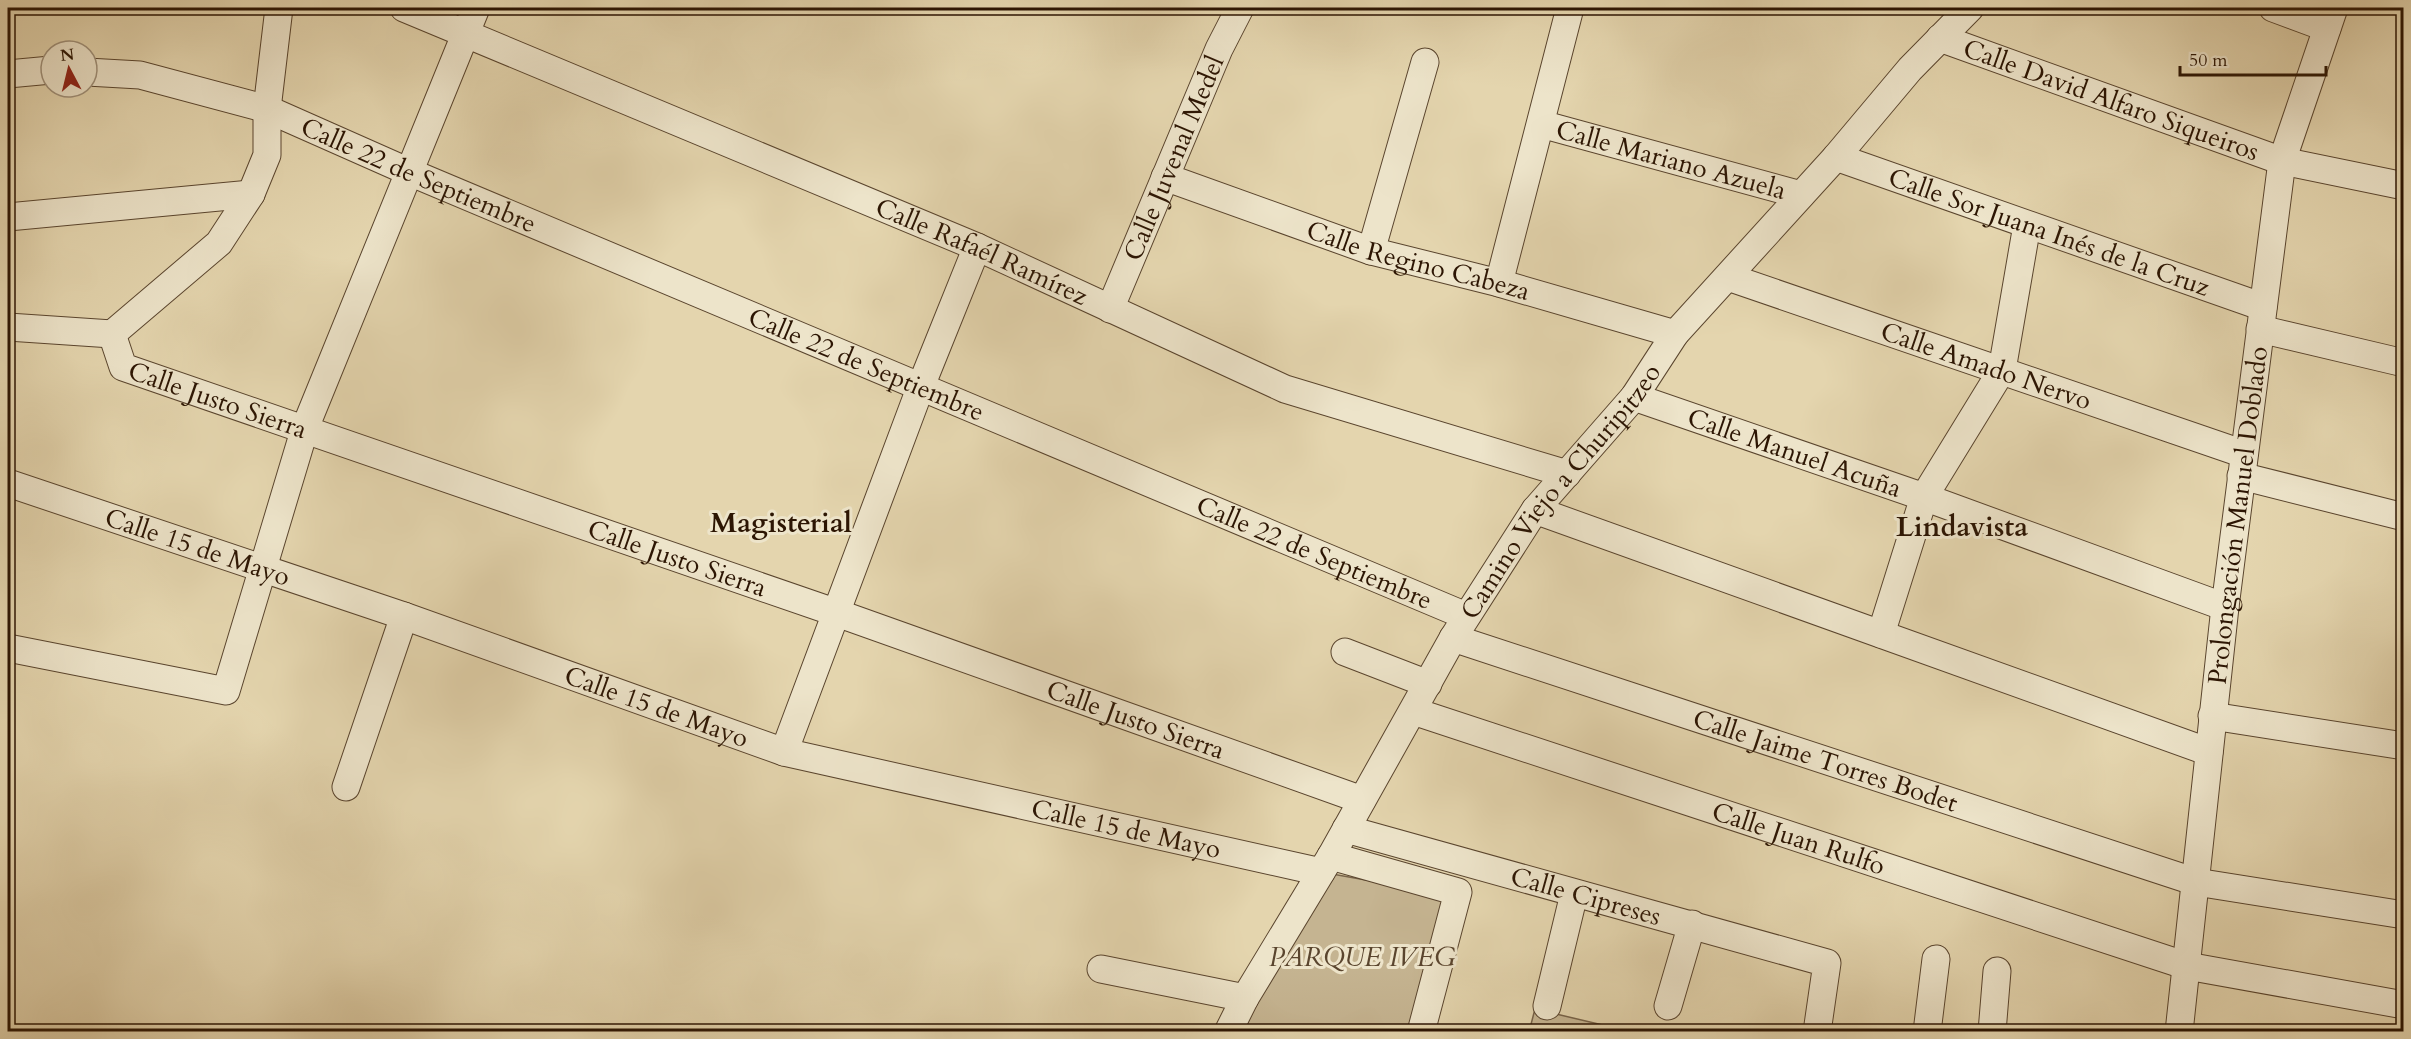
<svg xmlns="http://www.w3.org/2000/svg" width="2411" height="1039" font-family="Cardo,serif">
	<rect width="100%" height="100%" fill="#e4d5ae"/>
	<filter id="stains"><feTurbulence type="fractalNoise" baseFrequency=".00333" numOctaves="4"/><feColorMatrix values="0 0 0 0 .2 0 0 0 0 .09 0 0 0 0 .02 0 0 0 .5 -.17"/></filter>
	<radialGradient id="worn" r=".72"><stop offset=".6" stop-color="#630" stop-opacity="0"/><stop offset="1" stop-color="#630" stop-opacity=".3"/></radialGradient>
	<path fill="#c5b491" stroke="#78644a" stroke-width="1.5" d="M1321,872L1461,897L1425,1031L1232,1032Z
		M1535,1009L1628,1031L1529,1032Z"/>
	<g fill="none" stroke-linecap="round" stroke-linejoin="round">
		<defs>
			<g id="minor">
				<path id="s1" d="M404,8L977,247L1285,389L1567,474"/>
				<path d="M2273,8L2327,28"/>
				<path id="s2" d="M1940,38L2282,161L2404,186"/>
				<path id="s3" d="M87,72L140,75L267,109L407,171L1466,616"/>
				<path d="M8,74L51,70"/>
				<path id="s4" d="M1541,124L1801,195"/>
				<path id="s5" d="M1836,157L2263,307"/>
				<path id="s6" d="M1165,177L1371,251L1499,283L1675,334"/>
				<path d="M8,217L251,194"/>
				<path d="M1371,251L1425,62"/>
				<path id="s7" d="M1728,277L2244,454"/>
				<path d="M1499,283L1570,8"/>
				<path id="s8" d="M1110,309L1219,49L1240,8"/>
				<path d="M8,327L112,334"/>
				<path d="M2260,329L2404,363"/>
				<path id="s9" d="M112,334L123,367L837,613L1362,800"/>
				<path d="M112,334L219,243L251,194L267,155V109L279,8"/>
				<path id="s10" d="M1634,397L1924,497L2225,607"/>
				<path d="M2241,476L2404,517"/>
				<path id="s11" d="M8,483L404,616L784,752L1321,872"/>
				<path d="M1535,510L2209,752"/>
				<path d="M1881,634L1924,497L2002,370L2027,225"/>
				<path id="s12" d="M1453,638L2196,882L2404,915"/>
				<path d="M8,648L226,691L305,428L476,8"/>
				<path d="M1345,652L1428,684"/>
				<path id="s13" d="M1413,711L2187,966L2404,1005"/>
				<path d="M2212,716L2404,746"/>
				<path d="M784,752L921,386L977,247"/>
				<path d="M346,787L404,616"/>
				<path id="s14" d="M1346,829L1827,963L1817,1032"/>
				<path d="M1331,856L1458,892L1421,1032"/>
				<path d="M1101,969L1245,998"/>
				<path d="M1547,1006L1574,894"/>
				<path d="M1668,1006L1692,924"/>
				<path id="s15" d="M1228,1032L1245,998L1331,856L1453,638L1535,510L1634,397L1675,334L1836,157L1910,69L1970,8"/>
				<path d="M1927,1032L1936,959"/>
				<path d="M1992,1032L1997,971"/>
				<path id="s16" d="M2179,1032L2225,607L2282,161L2334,8"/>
			</g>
		</defs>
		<use href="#minor" stroke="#5a452e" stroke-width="29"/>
		<use href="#minor" stroke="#ede4ca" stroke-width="27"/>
	</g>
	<g text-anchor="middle" stroke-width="6" stroke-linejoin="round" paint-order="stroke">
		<g font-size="26" fill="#2c1503" stroke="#ede4ca">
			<text dy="9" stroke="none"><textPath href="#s2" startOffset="182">Calle David Alfaro Siqueiros</textPath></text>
			<text dy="9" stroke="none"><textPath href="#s8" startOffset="164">Calle Juvenal Medel</textPath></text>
			<text dy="9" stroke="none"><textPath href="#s4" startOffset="135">Calle Mariano Azuela</textPath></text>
			<text dy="9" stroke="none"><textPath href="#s3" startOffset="350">Calle 22 de Septiembre</textPath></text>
			<text dy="9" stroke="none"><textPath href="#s5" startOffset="226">Calle Sor Juana Inés de la Cruz</textPath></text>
			<text dy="9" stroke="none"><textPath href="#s1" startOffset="627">Calle Rafaél Ramírez</textPath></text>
			<text dy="9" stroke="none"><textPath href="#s6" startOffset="267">Calle Regino Cabeza</textPath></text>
			<text dy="9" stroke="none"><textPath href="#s3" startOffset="836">Calle 22 de Septiembre</textPath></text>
			<text dy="9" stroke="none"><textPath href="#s7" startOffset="273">Calle Amado Nervo</textPath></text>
			<text dy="9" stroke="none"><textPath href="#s9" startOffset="135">Calle Justo Sierra</textPath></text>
			<text dy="9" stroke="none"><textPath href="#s10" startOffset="170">Calle Manuel Acuña</textPath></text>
			<text dy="9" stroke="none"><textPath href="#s15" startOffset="636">Camino Viejo a Churipitzeo</textPath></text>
			<text dy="9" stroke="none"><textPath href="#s16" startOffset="520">Prolongación Manuel Doblado</textPath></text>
			<text dy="9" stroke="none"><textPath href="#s11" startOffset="200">Calle 15 de Mayo</textPath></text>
			<text dy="9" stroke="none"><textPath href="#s3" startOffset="1322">Calle 22 de Septiembre</textPath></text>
			<text dy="9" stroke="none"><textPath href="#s9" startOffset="621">Calle Justo Sierra</textPath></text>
			<text dy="9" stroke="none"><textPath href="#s11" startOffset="686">Calle 15 de Mayo</textPath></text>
			<text dy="9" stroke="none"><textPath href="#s9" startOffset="1107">Calle Justo Sierra</textPath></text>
			<text dy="9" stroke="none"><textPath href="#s12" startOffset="392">Calle Jaime Torres Bodet</textPath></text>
			<text dy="9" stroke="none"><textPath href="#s11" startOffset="1172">Calle 15 de Mayo</textPath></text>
			<text dy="9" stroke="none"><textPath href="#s13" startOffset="406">Calle Juan Rulfo</textPath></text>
			<text dy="9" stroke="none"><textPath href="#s14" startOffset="249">Calle Cipreses</textPath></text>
		</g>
		<g font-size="26" font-style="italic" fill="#5a452e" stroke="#ede4ca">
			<text x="1362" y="966">PARQUE IVEG</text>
		</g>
		<g font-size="28" font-weight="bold" fill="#2c1503" stroke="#ede4ca">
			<text x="781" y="532">Magisterial</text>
			<text x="1962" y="536">Lindavista</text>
		</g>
	</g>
	<rect width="2411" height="1039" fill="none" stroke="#e4d5ae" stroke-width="30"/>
	<rect x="9" y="9" width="2393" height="1021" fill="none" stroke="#2c1503" stroke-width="3"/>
	<rect x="15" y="15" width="2381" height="1009" fill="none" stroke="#2c1503" stroke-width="1.5"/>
	<g transform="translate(69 69) rotate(353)"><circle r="28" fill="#ede4ca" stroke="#a0917a" stroke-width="1.5"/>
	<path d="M0-4.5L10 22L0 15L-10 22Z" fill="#8f2418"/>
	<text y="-9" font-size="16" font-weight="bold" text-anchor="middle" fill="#2c1503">N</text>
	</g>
	<path d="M2180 66v9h146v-9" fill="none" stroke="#2c1503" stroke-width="3"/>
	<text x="2189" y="66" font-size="18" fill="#2c1503" stroke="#ede4ca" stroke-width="4.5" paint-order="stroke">50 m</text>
	<rect width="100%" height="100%" filter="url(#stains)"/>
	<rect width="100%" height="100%" fill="url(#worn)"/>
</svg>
